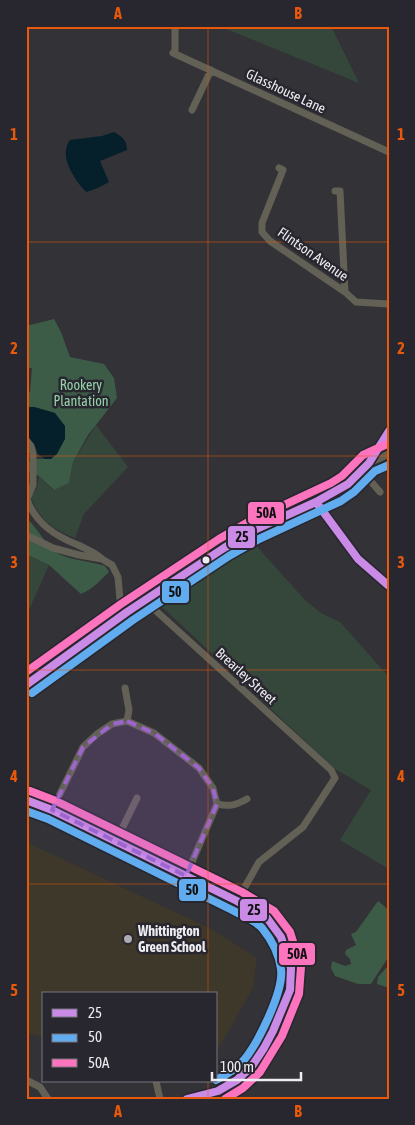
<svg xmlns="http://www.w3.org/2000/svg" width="415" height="1125" font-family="'Asap Condensed',sans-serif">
	<rect width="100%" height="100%" fill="#333236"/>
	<path fill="#3d3829" d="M26,842L213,930L257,958L253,988L217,1051L216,994H44V1037L26,1033Z"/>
	<path fill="#35473b" d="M219,26H331L359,83Z
		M96,425L128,467L84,514L75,538C52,528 40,521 31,497L37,488L39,476L53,490L69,483L73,462Z
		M252,541L305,600L321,613L340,622L389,677V869L340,840L371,790L335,769L158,603L234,551Z
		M26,554L49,565L28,612H26Z"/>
	<path fill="#3d5c48" d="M54,319L61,332L70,357L104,364L114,378L117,398L88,435L73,462L69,483L54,490L39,476L26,471V463L36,459H51L55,413L34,407H26V395L30,392L32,368H26V326Z
		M26,518C37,527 42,539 52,549C62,560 91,561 105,566L109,572C98,582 96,587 81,594L49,565L26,554Z
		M378,901L389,910V956L371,984H358L335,976L331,968L332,961L345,966L351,964L350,959L345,954L346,950L356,945L351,934L356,932Z
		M386,968H389V988L377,984L378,977Z"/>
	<path fill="#05202b" d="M114,132C123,137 127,141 127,150L100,161L109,182L98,188L86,192C74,179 58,156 70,140L102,136Z
		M26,407H34L55,413L65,426V439L57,454L51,459H45L38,454L35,446L26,434Z"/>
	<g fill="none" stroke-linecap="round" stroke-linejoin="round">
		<path stroke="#636056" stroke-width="7" d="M175,26V54
			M173,53L389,152
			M192,110L211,70
			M279,168L283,170L262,223V232L270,241L345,292L356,302L389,304
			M335,191H340L345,292
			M26,440L31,446L33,454V485L27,499C35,523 55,536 78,545C86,549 95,552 102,559
			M369,463L389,454
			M362,471L380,492
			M316,502L358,559L389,586
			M26,535L53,548L79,555L102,559L112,565L118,577L120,600L127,612
			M144,600L331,770L335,778L303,827L259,862L237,901
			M125,688L129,710L127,721
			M26,800L52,810L237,901L267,918L281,937L291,968L290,990L273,1031L264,1048L252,1066L237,1080L218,1091L186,1099
			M217,804C230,807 236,805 247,799
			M52,810L83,747L97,734L112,724L127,721L154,733L199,768L213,788L217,804L186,876
			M116,841L137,798
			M26,1080L40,1087L48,1099
			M156,1081L160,1099"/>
		<path stroke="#6d685c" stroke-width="9" d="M26,685L127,612L224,548L254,530L316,502L348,484L369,463L389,431"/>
		<defs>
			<path id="bus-1" d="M316,502L358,559L389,586
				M26,685L127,612L224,548L254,530L316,502L348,484L369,463L389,431
				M26,800L52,810L237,901L267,918L281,937L291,968L290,990L273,1031L264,1048L252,1066L237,1080L218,1091L187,1099"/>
			<path id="bus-2" d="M32,693L133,620L229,556L259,539L341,501L354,492L375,471L389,465
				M26,811L48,819L232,910C241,915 255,920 262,928C271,939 279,954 281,969C284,991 258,1043 244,1060C236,1069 226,1075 216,1080"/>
			<path id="bus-3" d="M26,672L121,604L219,539L250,521L331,483L342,476L363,455L385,445
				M30,791L56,801L242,892L274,911L290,932L301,967L299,994L282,1036L260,1072L243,1088L225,1099"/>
		</defs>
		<use href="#bus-1" stroke="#28262e" stroke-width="11"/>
		<use href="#bus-2" stroke="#28262e" stroke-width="11"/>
		<use href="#bus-3" stroke="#28262e" stroke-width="11"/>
		<use href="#bus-1" stroke="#ca8be6" stroke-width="8"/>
		<use href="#bus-2" stroke="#60acee" stroke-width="8"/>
		<use href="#bus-3" stroke="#fc73be" stroke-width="8"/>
	</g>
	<path fill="#9d66ce" fill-opacity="0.2" stroke="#9d66ce" stroke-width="4" stroke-dasharray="10 6" stroke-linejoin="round" d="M127,721L154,733L199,768L213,788L217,804L186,876L52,810L83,747L112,724Z"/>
	<path fill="none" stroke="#e8590c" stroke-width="1" stroke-opacity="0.55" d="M208,26V994M26,242H389M26,456H389M26,670H389M26,884H389M208,1081V1099"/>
	<circle fill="#edecf1" stroke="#28262e" stroke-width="2" cx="206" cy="560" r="4.5"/>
	<circle fill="#acabb0" stroke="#28262e" stroke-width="2" cx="128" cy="939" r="5"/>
	<g text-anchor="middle" stroke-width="5" stroke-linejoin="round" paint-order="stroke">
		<g font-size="14" fill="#edecf1" stroke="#28262e">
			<text transform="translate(286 91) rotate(25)" y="5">Glasshouse Lane</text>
			<text transform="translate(313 254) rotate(35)" y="5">Flintson Avenue</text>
			<text transform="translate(246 676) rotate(42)" y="5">Brearley Street</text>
		</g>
		<g font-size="14" fill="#94d3aa" stroke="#28262e">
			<text x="81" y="390">Rookery<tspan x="81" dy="16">Plantation</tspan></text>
		</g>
		<g font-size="14" font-weight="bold" fill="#edecf1" stroke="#28262e" text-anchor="start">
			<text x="138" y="936">Whittington<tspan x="138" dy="16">Green School</tspan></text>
		</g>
	</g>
	<g stroke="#28262e" stroke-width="2">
		<rect x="247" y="501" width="38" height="24" rx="5" fill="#fc73be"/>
		<rect x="227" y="525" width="29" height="24" rx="5" fill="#ca8be6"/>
		<rect x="161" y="580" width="29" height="24" rx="5" fill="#60acee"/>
		<rect x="178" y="878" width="29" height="24" rx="5" fill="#60acee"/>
		<rect x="239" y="898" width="29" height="24" rx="5" fill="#ca8be6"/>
		<rect x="278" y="942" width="38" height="24" rx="5" fill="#fc73be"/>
	</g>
	<g font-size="14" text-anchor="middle" font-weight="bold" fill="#111">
		<text x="266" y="518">50A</text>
		<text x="242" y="542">25</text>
		<text x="175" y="597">50</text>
		<text x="192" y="895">50</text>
		<text x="254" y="915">25</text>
		<text x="297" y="959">50A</text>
	</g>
	<rect width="415" height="1125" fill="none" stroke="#28262e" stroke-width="55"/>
	<rect x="42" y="992" width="175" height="90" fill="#28262e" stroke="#77757c"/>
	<rect x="52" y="1009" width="25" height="8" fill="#ca8be6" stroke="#77757c"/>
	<text x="88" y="1018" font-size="15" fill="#edecf1">25</text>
	<rect x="52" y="1034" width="25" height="8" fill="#60acee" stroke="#77757c"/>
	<text x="88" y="1042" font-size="15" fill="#edecf1">50</text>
	<rect x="52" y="1059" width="25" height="8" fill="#fc73be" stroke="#77757c"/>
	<text x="88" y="1068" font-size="15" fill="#edecf1">50A</text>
	<path d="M212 1072v8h89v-8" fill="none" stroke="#edecf1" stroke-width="2.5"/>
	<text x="220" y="1072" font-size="15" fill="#edecf1" stroke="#28262e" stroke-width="4" paint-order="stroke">100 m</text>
	<rect x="28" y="28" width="360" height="1070" fill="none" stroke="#e8590c" stroke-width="2"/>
	<g font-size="16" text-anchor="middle" font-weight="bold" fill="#e8590c">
		<text x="118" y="19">A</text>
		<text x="298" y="19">B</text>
		<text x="14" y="140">1</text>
		<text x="401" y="140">1</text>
		<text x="14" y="354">2</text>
		<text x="401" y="354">2</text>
		<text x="14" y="568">3</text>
		<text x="401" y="568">3</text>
		<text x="14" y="782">4</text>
		<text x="401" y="782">4</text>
		<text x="14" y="996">5</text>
		<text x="401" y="996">5</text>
		<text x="118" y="1117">A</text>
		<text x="298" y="1117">B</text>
	</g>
</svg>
